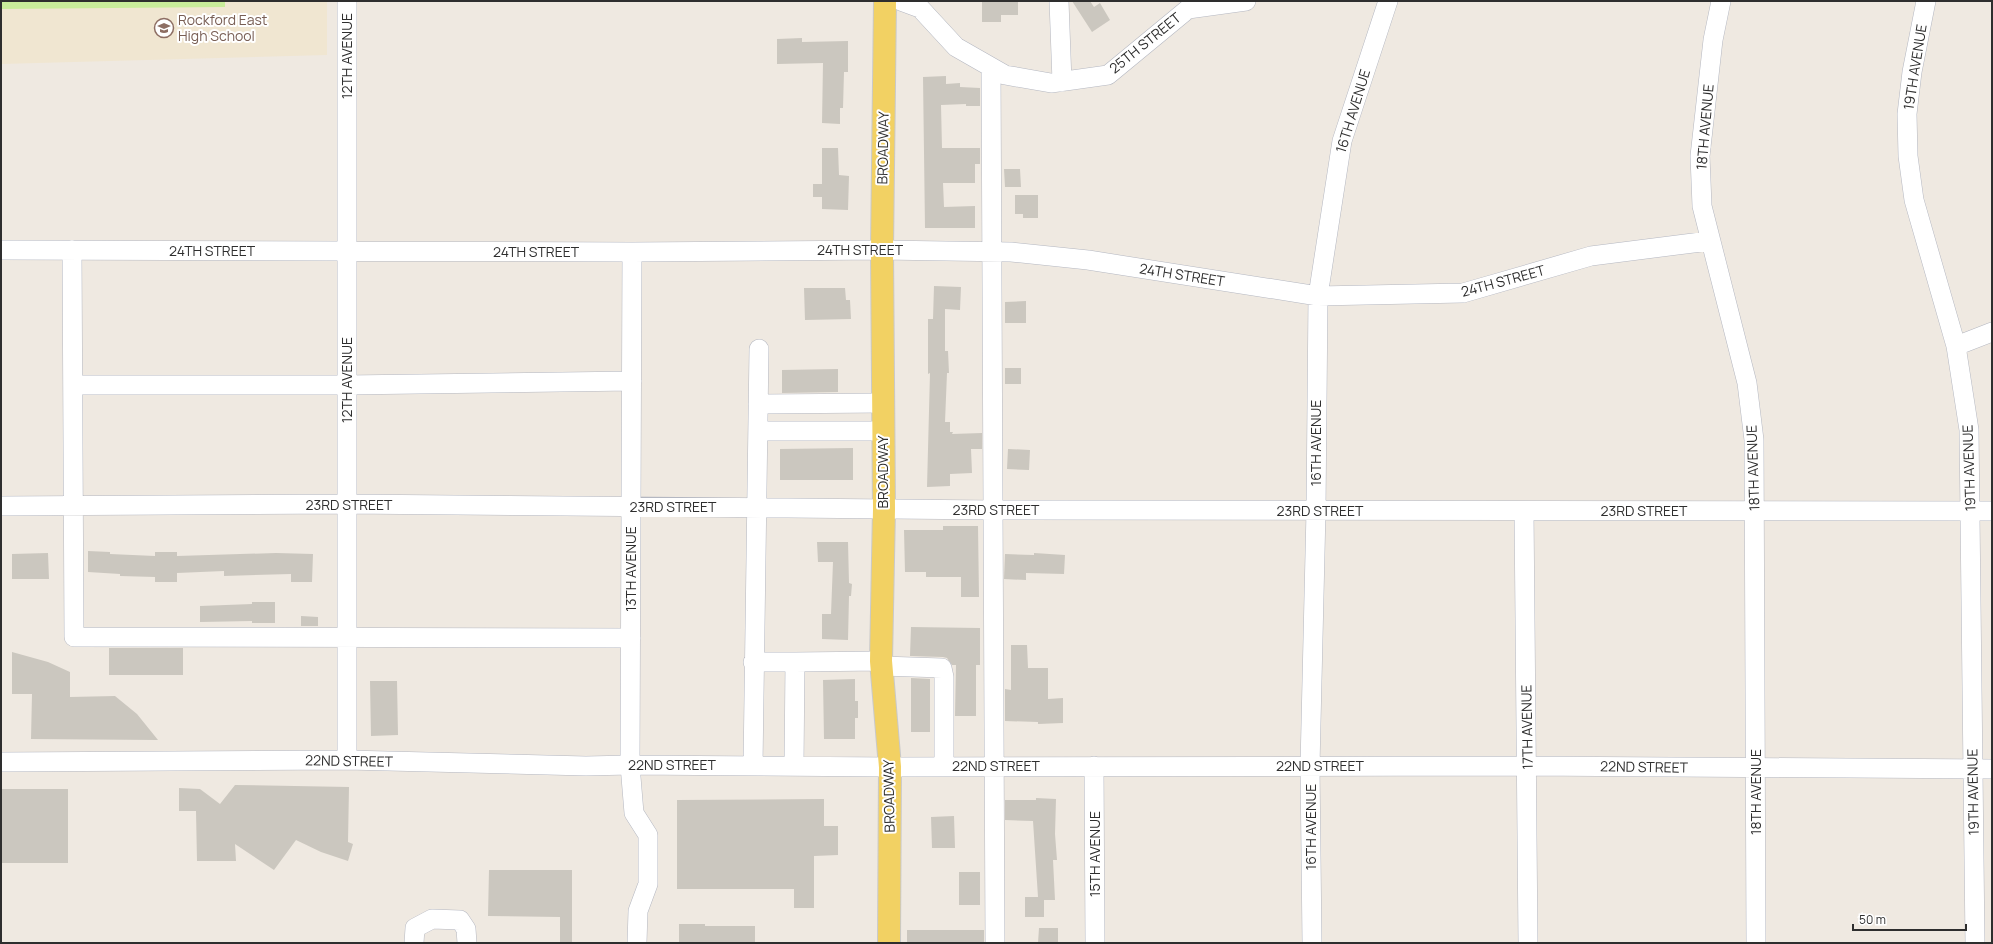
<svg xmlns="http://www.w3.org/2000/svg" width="1993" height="944" font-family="Manrope,sans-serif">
	<rect width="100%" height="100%" fill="#efe9e1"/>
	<path fill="#f0e6d1" d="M1,1H327V55L1,64Z"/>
	<path fill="#c9ec9a" d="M1,1H225V7L1,9Z"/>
	<path fill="#cbc7bf" d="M982,1H1018V15H1001V22H982Z
		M1072,1H1090L1094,7L1100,3L1110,20L1092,32Z
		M802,38V42L848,41V72H844L843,108H840V124L822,123L823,63L777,64V39Z
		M946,76V84L960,83V87L980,88V106H966V104L941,105L942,148H980V164H975V183H943L944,207L975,206V228H925L923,77Z
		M822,148H838L839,175L849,176L848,210L822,209V197H813V184H822Z
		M1004,169H1020L1021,187H1005Z
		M1015,195H1038V218H1023V214H1015Z
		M934,286L961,287L960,310L945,309V351H948L949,373H947L945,422H950V432H953L952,434L982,433V449H971L972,473L950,474V486L927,487L930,373L928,374V319H933Z
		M804,288H845L846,300H850L851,319L805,320Z
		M1026,301V323H1005V302Z
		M1005,368H1021V384H1005Z
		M838,369V392L782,393V370Z
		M853,448V480H780V449Z
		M1008,449L1030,450L1029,470L1007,469Z
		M943,526H978L979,597H961V577H926V572H905L904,530H943Z
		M817,542H848L849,583L852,584L851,596H849L848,640L822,639V614H831L833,562H818Z
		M88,551L110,552V554L155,556V552H177V556L276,553L313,554L312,582H291V574L224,576V571L177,573V582H155V577L120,576V574L88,572Z
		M48,553L49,579H12V554Z
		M1034,553L1065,555L1064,574L1026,573V580L1004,579L1005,554L1034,555Z
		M252,602H275V623H252V621L200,622V606L252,604Z
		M301,616L318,617V626H301Z
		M911,627L980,628V665H976V716H955L956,665H952L947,658L943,657L910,656Z
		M1011,645H1027L1028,668H1048V699L1063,698V723L1038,724V722L1005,721V689L1011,690Z
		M109,648H183V675H109Z
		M12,652L48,662L70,672V697L115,696L137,714L158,740L31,739L32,694H12Z
		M911,678L930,679V732H911Z
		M855,679V701H858V718H855V739H824L823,680Z
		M370,681H397L398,735L371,736Z
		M235,785L349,787L348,842L353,844L348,861L321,852L296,840L274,870L235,844L236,861H197L196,811H179V788L200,789L220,804Z
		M1,789H68V863H1Z
		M1036,798L1056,799L1055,834L1057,860H1053L1055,900H1044V917H1025V897H1038L1033,821L1005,820V800H1036Z
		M824,799V826H838V855L814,856V908H794V889H677V800Z
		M954,816L955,848H932L931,817Z
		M489,870H572V943H560V917L488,916Z
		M959,872H980V905H959Z
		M679,924H705V926H755V943H679Z
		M1039,928H1058V943H1038Z
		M907,930H984V943H907Z"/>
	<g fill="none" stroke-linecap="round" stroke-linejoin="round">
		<defs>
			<path id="minor" d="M901,1L920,8L956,47L1005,75L1051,83L1108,75L1188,9L1246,1
				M1059,1L1062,82
				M1721,1L1713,40L1700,156L1702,206L1747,383L1754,440L1756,943
				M1926,1L1912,72L1907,114L1908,156L1914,200L1956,346L1969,430L1975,943
				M991,67L995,943
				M1,250L632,252L882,250L1011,252L1088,260L1318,296L1463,293L1591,256L1709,241
				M72,250L74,637L631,638
				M632,252L630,765L634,813L648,835V884L638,911L637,943
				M1956,346L1992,332
				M73,385H347L632,381
				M758,404L883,403
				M758,431H883
				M1,506L347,504L994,510L1992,511
				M1524,511L1528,943
				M753,662H795
				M882,666L942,668L944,677V766
				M347,760V1
				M1,762L347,760L586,766L630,765L890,767L1527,766L1992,769
				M753,766L759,349
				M794,766L795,662L881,661
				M1094,766L1095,943
				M414,943L415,928L432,919L460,920L466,929L467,943
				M1312,943L1310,766L1316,511L1318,296L1342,141L1388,1"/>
			<path id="major" d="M885,1L882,250L884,509L881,661L890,767L889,943"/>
		</defs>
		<use href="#minor" stroke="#b4b7c1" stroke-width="20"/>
		<use href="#major" stroke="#c9c9c9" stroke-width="24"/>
		<use href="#minor" stroke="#fff" stroke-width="19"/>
		<use href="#major" stroke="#f2d163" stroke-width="22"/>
	</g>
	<defs>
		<symbol id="school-ring" viewBox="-11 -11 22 22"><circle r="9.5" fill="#fff" stroke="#8d6e63" stroke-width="1.5"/><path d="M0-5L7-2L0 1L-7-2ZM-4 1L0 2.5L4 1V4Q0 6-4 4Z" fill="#8d6e63"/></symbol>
	</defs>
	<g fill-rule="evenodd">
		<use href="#school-ring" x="153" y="17" width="22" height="22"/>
	</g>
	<g text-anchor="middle" stroke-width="4" stroke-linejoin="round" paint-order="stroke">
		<g font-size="14" fill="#785e54" stroke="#fff" text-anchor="start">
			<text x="178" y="25">Rockford East<tspan x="178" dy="16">High School</tspan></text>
		</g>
		<g font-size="14" fill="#2e2e2e" stroke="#fff">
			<text transform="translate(1145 43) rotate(-39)" y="5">25TH STREET</text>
			<text transform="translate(347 56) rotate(-90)" y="5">12TH AVENUE</text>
			<text transform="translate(1915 67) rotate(-81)" y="5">19TH AVENUE</text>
			<text transform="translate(1353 111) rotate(-73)" y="5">16TH AVENUE</text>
			<text transform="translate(1705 127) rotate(-85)" y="5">18TH AVENUE</text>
			<text transform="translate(883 148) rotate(-89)" y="5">BROADWAY</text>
			<text x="860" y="255">24TH STREET</text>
			<text x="212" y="256">24TH STREET</text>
			<text x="536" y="257">24TH STREET</text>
			<text transform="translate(1182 275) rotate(9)" y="5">24TH STREET</text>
			<text transform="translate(1503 281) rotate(-15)" y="5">24TH STREET</text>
			<text transform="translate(347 380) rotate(-90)" y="5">12TH AVENUE</text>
			<text transform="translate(1316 443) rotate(-90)" y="5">16TH AVENUE</text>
			<text transform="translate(1753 468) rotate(-92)" y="5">18TH AVENUE</text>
			<text transform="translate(1969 468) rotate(-92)" y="5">19TH AVENUE</text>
			<text transform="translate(883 472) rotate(-90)" y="5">BROADWAY</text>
			<text x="349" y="510">23RD STREET</text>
			<text x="673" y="512">23RD STREET</text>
			<text x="996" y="515">23RD STREET</text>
			<text x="1320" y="516">23RD STREET</text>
			<text x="1644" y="516">23RD STREET</text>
			<text transform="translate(631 569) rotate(-90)" y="5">13TH AVENUE</text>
			<text transform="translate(1527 727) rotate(-91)" y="5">17TH AVENUE</text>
			<text transform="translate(349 761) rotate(1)" y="5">22ND STREET</text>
			<text x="672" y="770">22ND STREET</text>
			<text x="996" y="771">22ND STREET</text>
			<text x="1320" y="771">22ND STREET</text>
			<text transform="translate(1644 767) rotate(1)" y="5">22ND STREET</text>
			<text transform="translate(1756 792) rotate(-90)" y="5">18TH AVENUE</text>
			<text transform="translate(1973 792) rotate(-91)" y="5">19TH AVENUE</text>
			<text transform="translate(889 796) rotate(-91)" y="5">BROADWAY</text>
			<text transform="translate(1311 827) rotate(-90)" y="5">16TH AVENUE</text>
			<text transform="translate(1095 854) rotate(-90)" y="5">15TH AVENUE</text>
		</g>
	</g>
	<rect width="1993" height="944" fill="none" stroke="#2e2e2e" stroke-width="4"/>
	<path d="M1853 924v6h113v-6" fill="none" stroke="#2e2e2e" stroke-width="2"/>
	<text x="1859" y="924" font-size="12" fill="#2e2e2e" stroke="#ffffff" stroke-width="3" paint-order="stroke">50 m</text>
</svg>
